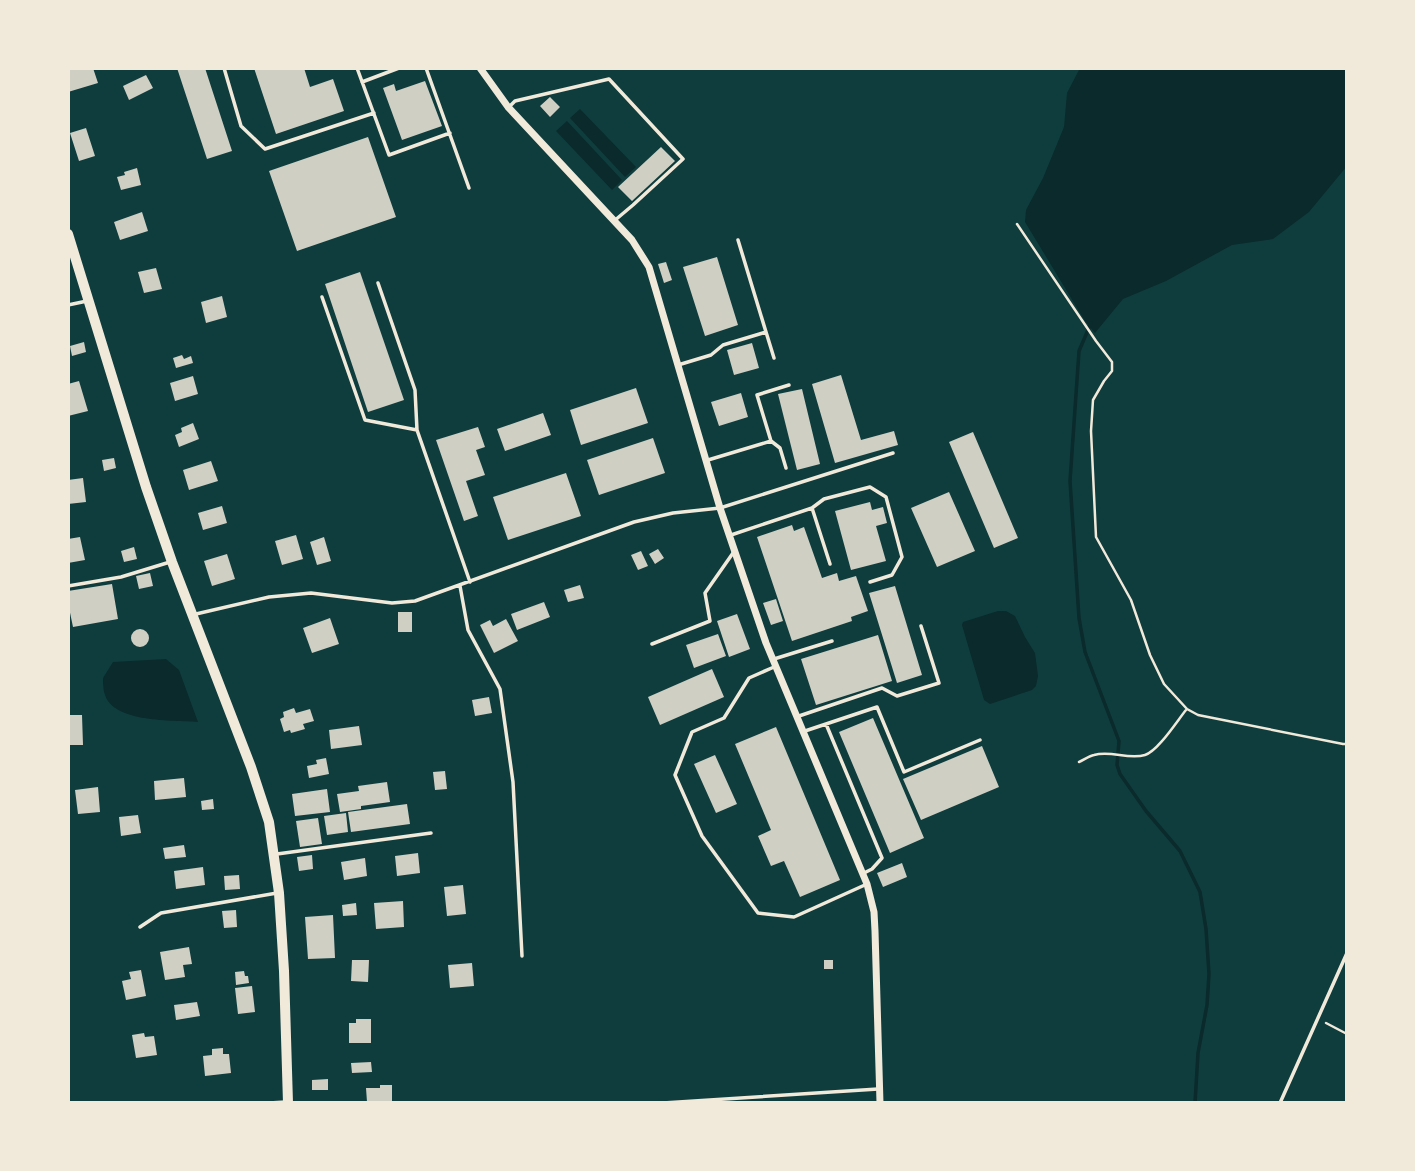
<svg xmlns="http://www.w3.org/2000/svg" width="1415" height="1171" font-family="Overpass,sans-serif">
	<rect width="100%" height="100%" fill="#0f3d3e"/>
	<path fill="#0a2a2b" d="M1080,68H1347V166L1309,212L1273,239L1232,245L1166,281L1123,299L1095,333L1085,321L1025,222L1026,210L1043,178L1064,127L1067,93Z
		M580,109L636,167L625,177L570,118Z
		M567,121L622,180L612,190L556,131Z
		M998,611H1006L1015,616L1025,637L1035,653L1038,676L1036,686L1032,690L990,704L984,700L962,625L963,622Z
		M166,659L179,670L198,722C173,720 114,723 105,695C103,690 103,683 103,678L113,662Z"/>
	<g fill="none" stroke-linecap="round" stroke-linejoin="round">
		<path stroke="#0a2a2b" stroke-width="3.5" d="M1091,323L1079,351L1070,481L1079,618L1085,652L1119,741L1117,765L1120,774L1146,811L1180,851L1200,892L1206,929L1209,974L1207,1005L1198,1053L1195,1103"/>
	</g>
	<path fill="#cfcfc3" d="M68,68H93L98,83L68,92Z
		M177,68H205L232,151L207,159Z
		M254,68H304L310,87L333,79L344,111L276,134Z
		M146,75L153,88L129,100L123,86Z
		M425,81L442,126L402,140L383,88L394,84L396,91Z
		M550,97L560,107L550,117L540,106Z
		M86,128L95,156L79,161L70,133Z
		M368,137L396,217L297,251L269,171Z
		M661,147L675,161L632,201L618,187Z
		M137,168L141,185L121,190L117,177L125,175L124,172Z
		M142,212L148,231L120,240L114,222Z
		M717,257L738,325L705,336L683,267Z
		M666,262L672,280L664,283L658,264Z
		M156,268L162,289L144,293L138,272Z
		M360,272L404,400L368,412L325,284Z
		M222,296L227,317L206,323L201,302Z
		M84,342L86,352L72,356L70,346Z
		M752,343L759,368L734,375L727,350Z
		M182,355L184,359L191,356L193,363L176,368L173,358Z
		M841,375L861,440L894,431L898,445L835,463L812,384Z
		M193,376L198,394L175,401L170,383Z
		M79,381L88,411L68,416V384Z
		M636,388L648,423L581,445L570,410Z
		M802,389L820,464L797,470L778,394Z
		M741,393L748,417L719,426L711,402Z
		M543,413L551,435L505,451L497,429Z
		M193,423L199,439L179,447L175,435L182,432L181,428Z
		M478,427L485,447L476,450L485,475L466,481L478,516L464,521L436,440Z
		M973,432L1018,538L994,548L949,442Z
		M653,438L665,473L599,495L587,460Z
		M114,458L116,468L104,471L102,460Z
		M211,461L218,481L189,490L183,470Z
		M566,473L581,516L508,540L493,497Z
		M83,478L86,502L68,504V480Z
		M949,492L975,551L937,567L911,508Z
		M870,502L872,510L883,507L887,523L876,526L886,561L851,570L835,511Z
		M222,506L227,523L203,530L198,513Z
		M792,525L794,531L804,527L822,578L837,573L839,581L856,576L868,611L851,617L852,621L792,641L757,537Z
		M296,535L303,559L282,565L275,541Z
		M80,537L85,560L68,563V539Z
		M324,537L331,561L317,565L310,542Z
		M134,547L137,559L124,562L121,551Z
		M658,549L664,558L655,564L649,554Z
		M641,551L648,566L638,570L631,555Z
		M227,554L235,579L212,586L204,561Z
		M150,573L153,586L139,589L136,576Z
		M112,584L118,619L73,627L68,603V591Z
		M580,585L584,598L568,602L564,590Z
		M895,586L922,675L897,683L869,593Z
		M776,599L783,621L771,625L763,603Z
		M544,602L550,617L517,630L511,614Z
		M398,612H412V632H398Z
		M737,614L750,649L729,657L717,621Z
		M330,618L339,644L312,653L303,628Z
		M506,619L518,641L494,653L480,625L490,620L493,626Z
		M131 638a9 9 0 1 1 18 0a9 9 0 1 1-18 0Z
		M718,634L726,656L694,668L686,645Z
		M878,635L892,681L816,705L801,659Z
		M712,669L724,697L660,725L648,697Z
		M489,697L492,713L475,716L472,700Z
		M294,708L296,713L310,709L314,721L303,724L305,729L291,733L290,730L284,732L280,719L284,717L283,712Z
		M68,715H82L83,745H68Z
		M873,718L924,838L890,853L839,732Z
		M359,726L362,745L331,749L329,730Z
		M776,727L840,880L800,897L784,861L771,866L758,836L771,830L735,744Z
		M982,746L999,787L921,820L903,779Z
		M715,755L737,804L716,813L694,764Z
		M326,758L329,774L309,778L307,766L317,764L316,760Z
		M445,771L447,789L435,790L433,772Z
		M184,778L186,797L155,800L154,781Z
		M387,782L390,802L361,806V809L340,812L337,794L359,791L358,786Z
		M98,787L100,812L78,814L75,790Z
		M327,789L330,812L295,816L292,794Z
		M213,799L214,809L202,810L201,801Z
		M407,804L410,824L351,832L348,812Z
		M346,813L348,832L327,835L324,816Z
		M138,815L141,833L121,836L119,817Z
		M318,818L322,844L300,847L296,821Z
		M184,845L186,857L165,859L163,848Z
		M418,853L420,873L397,876L395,856Z
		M312,855L313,869L299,871L297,857Z
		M365,858L367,876L344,880L341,862Z
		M902,863L907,877L883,887L877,873Z
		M203,867L205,885L176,889L174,871Z
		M239,875L240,889L225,890L224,876Z
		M463,885L466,914L447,916L444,887Z
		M403,901L404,927L376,929L374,903Z
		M356,903L357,915L343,916L342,905Z
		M236,910L237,927L224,928L222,911Z
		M333,915L335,958L308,959L305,917Z
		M189,947L192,964L183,965L185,977L165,980L160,952Z
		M352,960H369L368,982L351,981Z
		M824,960H833V969H824Z
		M472,963L474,986L450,988L448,965Z
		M141,970L146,996L126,1000L122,981L131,979L129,972Z
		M244,971L245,976H248L249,983L236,985L235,972Z
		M252,986L255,1012L238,1014L235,988Z
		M197,1002L200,1016L176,1020L174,1005Z
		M356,1019H371V1043H349V1023H356Z
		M144,1033L145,1037L154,1036L157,1055L136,1058L132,1035Z
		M223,1048V1054H229L231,1073L205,1076L203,1056L212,1055V1049Z
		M371,1062L372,1072L352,1073L351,1063Z
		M328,1079V1090H312V1080Z
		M380,1085H392V1101L367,1102L366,1088H380Z"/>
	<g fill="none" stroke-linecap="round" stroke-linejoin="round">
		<path stroke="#f1e9da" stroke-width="2.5" d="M1017,224L1096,341L1112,362V371L1104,381L1093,400L1091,431L1096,537L1131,600L1150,655L1164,684L1187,709L1198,715L1343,744H1347
			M1079,762C1084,760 1089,756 1094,755C1111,750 1128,760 1145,755C1158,751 1177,721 1186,710
			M1326,1023L1347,1034"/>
		<path stroke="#f1e9da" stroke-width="3.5" d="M224,68L241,126L265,149L374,113
			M357,68L389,155L450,133
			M426,68L469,188
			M362,82L399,68
			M509,107L515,101L609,79L683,159L633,205L614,221
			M378,283L415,390L417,430L470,582
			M322,297L365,420L417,430
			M68,305L87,301
			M766,332L774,358
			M678,365L711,355L723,345L766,332L738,240
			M771,441L780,448L786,468
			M708,460L771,441L757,395L789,385
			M812,508L830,564
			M731,535L812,508L824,499L870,487L886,497L902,557L892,575L870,582
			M68,586L121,577L170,562
			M460,586L468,630L500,689L513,782L522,956
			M196,614L269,597L311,593L392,603L415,601L634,522L673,513L720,508L893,453
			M652,644L710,621L705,593L733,553
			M774,659L832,641
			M774,667L749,678L724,718L692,732L675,775L702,836L758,913L794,917L867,884
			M799,716L882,688L897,696L939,683L921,626
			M826,724L882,858L872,869L864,873
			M805,731L877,707L904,772L980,740
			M277,854L431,833
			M140,927L161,913L277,893
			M269,1103L286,1102
			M663,1103L878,1089
			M1280,1103L1347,953"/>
		<path stroke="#f1e9da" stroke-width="7" d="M480,68L508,107L632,240L649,267L720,508L766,643L867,884L874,912L875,931L880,1103"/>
		<path stroke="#f1e9da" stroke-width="10" d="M68,234L146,487L172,562L251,767L269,822L279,893L284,971L288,1103"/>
	</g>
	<rect width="1415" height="1171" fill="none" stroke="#f1e9da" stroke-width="140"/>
</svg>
